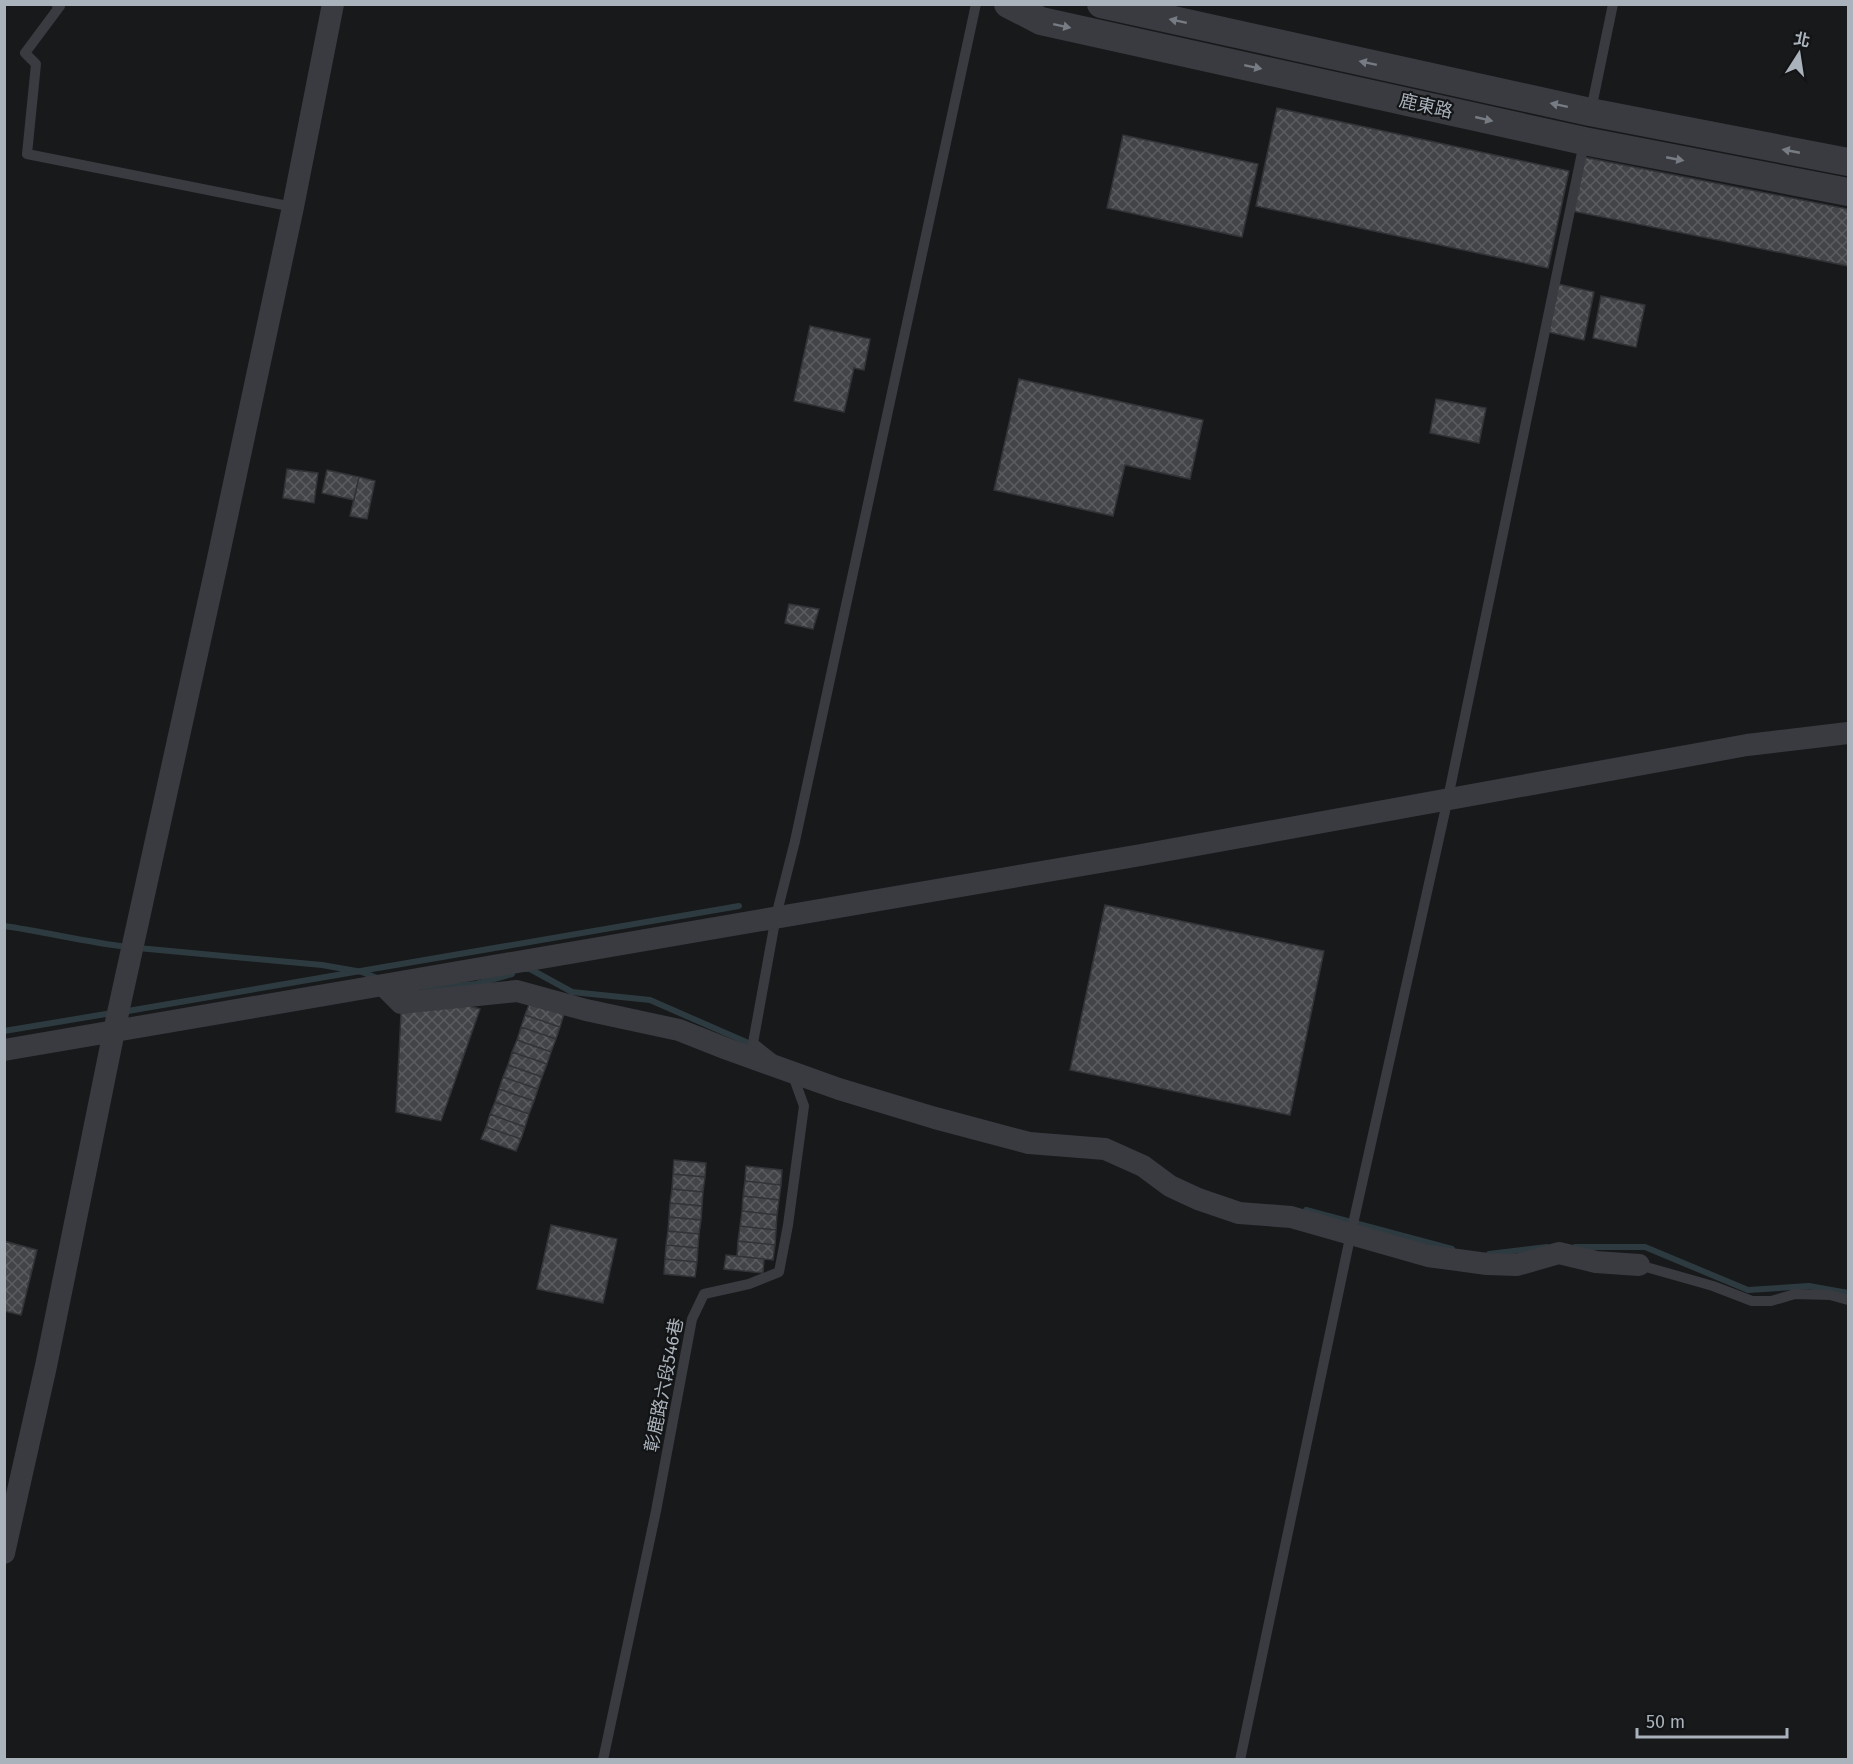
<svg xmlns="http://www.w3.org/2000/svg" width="1853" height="1764" font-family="'Fira Sans','Noto Sans TC',sans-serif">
	<defs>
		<pattern id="building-cross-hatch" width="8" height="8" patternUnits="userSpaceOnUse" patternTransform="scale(1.5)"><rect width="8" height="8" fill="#424448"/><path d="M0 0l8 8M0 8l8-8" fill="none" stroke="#5b5d60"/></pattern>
	</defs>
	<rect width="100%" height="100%" fill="#18191b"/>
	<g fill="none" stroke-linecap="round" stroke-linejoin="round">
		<path stroke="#2d3b41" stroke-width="6" d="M4,926C46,932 86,942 128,947
			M138,948L322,965L362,972L377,978
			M527,969H530L572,992L650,1000L753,1045
			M424,989L476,984L512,974
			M122,1012L739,906
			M4,1031L112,1013
			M1306,1210L1452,1249
			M1575,1247H1645L1748,1290L1809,1286L1848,1293
			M1489,1254L1547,1247"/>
	</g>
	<path fill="url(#building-cross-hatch)" stroke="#323337" stroke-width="1.5" d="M1277,108L1569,171L1548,268L1256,206Z
		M1123,135L1258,164L1242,237L1107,208Z
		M1583,157L1848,209V266L1572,211Z
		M1558,284L1594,292L1584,340L1548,332Z
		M1601,296L1645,305L1636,347L1593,338Z
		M810,326L870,339L864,370L854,368L844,412L794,401Z
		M1019,379L1203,420L1190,479L1125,465L1113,516L994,490Z
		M1436,399L1486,408L1479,443L1430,433Z
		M287,469L318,473L314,503L283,498Z
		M327,470L359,477L354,500L322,493Z
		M359,477L375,481L367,519L350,516Z
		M789,604L819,609L813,629L785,623Z
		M1105,905L1324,951L1290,1115L1070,1070Z
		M444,999L480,1009L441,1121L396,1112L401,1014Z
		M530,1002L564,1014L560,1027L525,1015Z
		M525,1015L560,1027L556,1039L521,1027Z
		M521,1027L556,1039L551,1052L517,1040Z
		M517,1040L551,1052L547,1064L512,1052Z
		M512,1052L547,1064L542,1077L508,1065Z
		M508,1065L542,1077L538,1089L503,1077Z
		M503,1077L538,1089L534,1101L499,1089Z
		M499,1089L534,1101L529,1114L495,1102Z
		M495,1102L529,1114L525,1127L490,1114Z
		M490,1114L525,1127L521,1139L486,1127Z
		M486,1127L521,1139L516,1151L481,1139Z
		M674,1160L706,1163L705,1177L673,1174Z
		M746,1166L782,1170L781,1185L745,1181Z
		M673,1174L705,1177L703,1192L672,1189Z
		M745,1181L781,1185L779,1200L743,1196Z
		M672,1189L703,1192L702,1206L670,1203Z
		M743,1196L779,1200L777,1215L742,1211Z
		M670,1203L702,1206L701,1220L669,1217Z
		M742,1211L777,1215L776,1230L740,1226Z
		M669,1217L701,1220L699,1234L668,1231Z
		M551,1225L617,1239L603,1303L537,1289Z
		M740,1226L776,1230L775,1245L738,1241Z
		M668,1231L699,1234L698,1248L666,1245Z
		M4,1241L37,1250L21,1315L4,1311Z
		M738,1241L775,1245L773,1260L737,1256Z
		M666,1245L698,1248L697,1262L665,1259Z
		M726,1255L764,1259L763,1273L724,1269Z
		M665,1259L697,1262L695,1277L664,1274Z"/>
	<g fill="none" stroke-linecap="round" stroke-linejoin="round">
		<path stroke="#393b40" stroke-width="10" d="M56,4L60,6L25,53L36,64L27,154L293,207
			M1591,110L1613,4
			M772,1058L753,1043L776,916L795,841L976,4
			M1639,1265L1713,1286L1752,1301H1771L1795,1294L1830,1295L1848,1300
			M603,1760L656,1511L692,1319L704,1294L749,1284L779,1272L788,1225L804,1106L792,1073
			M1240,1760L1351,1233L1448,798L1584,143"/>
		<path stroke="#393b40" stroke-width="22" d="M383,985L1141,855L1747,745L1848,733
			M4,1050L383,985L401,1003L517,991L586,1010L679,1030L727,1049L839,1089L935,1118L1029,1143L1105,1149L1143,1166L1170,1186L1198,1199L1239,1213L1291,1217L1428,1256L1487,1264L1517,1265L1559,1253L1596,1262L1639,1265
			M4,1553L46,1366L114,1031L217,563L293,207L333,4"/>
		<path stroke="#393b40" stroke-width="28" d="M1008,4L1041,21L1584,141L1848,192
			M1101,4L1590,112L1848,162"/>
	</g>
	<defs><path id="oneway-solid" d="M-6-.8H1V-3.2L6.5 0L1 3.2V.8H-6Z" transform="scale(1.5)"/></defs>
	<g fill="#777c84">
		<use href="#oneway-solid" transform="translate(1178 21) rotate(-168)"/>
		<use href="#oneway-solid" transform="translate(1062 26) rotate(12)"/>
		<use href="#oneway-solid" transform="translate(1368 63) rotate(-168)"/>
		<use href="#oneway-solid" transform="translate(1253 67) rotate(12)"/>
		<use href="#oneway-solid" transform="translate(1559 105) rotate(-168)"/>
		<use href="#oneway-solid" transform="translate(1484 119) rotate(13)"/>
		<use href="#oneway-solid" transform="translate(1791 151) rotate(-169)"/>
		<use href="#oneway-solid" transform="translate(1675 159) rotate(11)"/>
	</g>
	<g text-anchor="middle" stroke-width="4.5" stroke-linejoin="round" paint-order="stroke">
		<g font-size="18" fill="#aab2bc" stroke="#131416">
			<text transform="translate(1426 106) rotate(13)" y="6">鹿東路</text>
			<text transform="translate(664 1385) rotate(-79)" y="6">彰鹿路六段546巷</text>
		</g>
	</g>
	<rect width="1853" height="1764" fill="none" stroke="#aab2bc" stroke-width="12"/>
	<g transform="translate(1799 54) rotate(12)" stroke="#131416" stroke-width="4.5" paint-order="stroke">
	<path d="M0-4.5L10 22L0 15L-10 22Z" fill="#aab2bc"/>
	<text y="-9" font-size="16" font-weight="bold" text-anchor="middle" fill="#aab2bc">北</text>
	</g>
	<path d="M1637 1728v9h150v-9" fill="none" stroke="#aab2bc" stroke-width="3"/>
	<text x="1646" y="1728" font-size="18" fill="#aab2bc" stroke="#131416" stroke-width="4.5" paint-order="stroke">50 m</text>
</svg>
